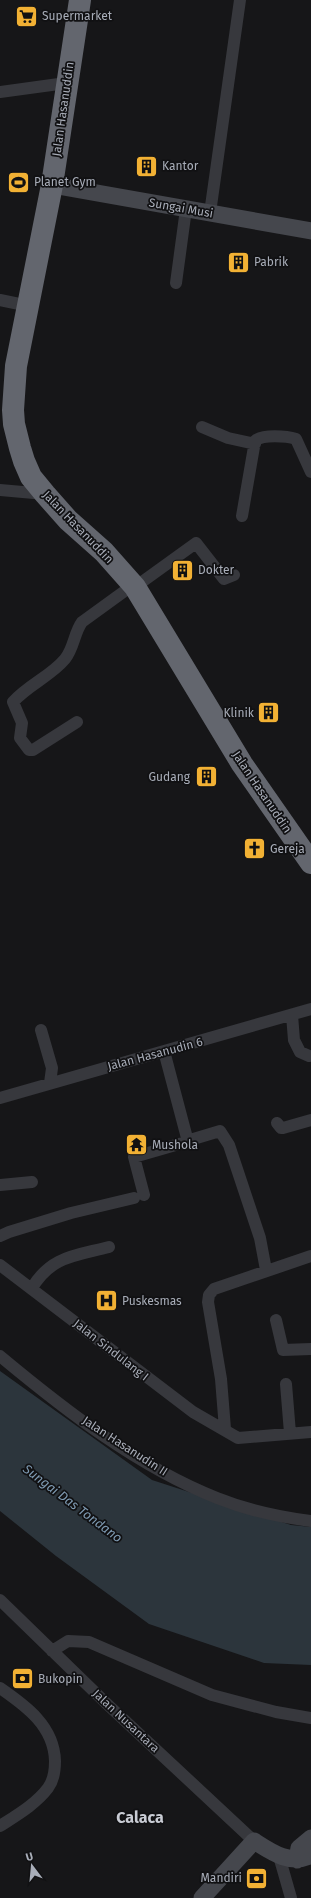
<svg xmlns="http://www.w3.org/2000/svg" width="311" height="1898" font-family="'Fira Sans',sans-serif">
	<rect width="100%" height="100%" fill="#161618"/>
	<path fill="#2c353c" d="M0,1371L152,1480L291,1525L311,1527V1665L264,1663L149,1624L56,1556L0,1511Z"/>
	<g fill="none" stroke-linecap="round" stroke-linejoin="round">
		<path stroke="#37383d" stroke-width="12" d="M0,92L66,83
			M210,213L240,0
			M176,283L186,209
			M0,300L29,306
			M202,427L228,438L255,444
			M0,490L45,494
			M242,516L255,441C262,434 287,436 296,439L311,472
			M135,587L196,543L224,579L234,575
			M77,722L33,750H29L20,738L22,723L13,702C28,685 51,676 65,659C74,648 74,633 82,622L133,585
			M292,1015L294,1040L300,1052L309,1056
			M41,1030L52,1068L50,1083
			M164,1051L187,1138L190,1140L220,1131L229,1145L260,1238L266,1270
			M0,1098L311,1009
			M277,1123L281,1128H283L311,1120
			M0,1185L32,1182
			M144,1195L134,1157L186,1142L188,1139
			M0,1236L9,1232L71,1213L134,1198
			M0,1265L193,1412L238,1438L311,1432
			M32,1288C51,1256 75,1256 109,1247
			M276,1320L283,1350L311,1349
			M0,1356C66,1411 137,1466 217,1498C247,1510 279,1517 311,1521
			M286,1384L290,1433
			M225,1429L221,1379L208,1302L209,1295L214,1289L311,1256
			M0,1600L107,1704L254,1841
			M52,1651L68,1641L89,1642L212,1695L276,1712L311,1718
			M0,1688C26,1706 54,1726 55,1761C55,1770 54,1780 48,1788C36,1804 17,1815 0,1826
			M279,1856L291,1898"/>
		<path stroke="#45474d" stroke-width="17" d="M52,185L311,231
			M297,1860L299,1848L311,1838
			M202,1898L254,1841C271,1852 291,1866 311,1855"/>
		<path stroke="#63666e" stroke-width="22" d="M80,0L52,185L16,366L13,410L14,424L20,448L24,461L31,477L45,494L68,520L104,552L135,587L242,764L311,863"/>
	</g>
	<defs>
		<symbol id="supermarket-square" viewBox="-11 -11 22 22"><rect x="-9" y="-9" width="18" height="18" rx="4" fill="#f2b134" stroke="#111113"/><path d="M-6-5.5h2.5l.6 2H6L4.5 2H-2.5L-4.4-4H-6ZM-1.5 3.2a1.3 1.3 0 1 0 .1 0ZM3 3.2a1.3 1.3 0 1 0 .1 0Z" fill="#111"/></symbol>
		<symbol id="building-square" viewBox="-11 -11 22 22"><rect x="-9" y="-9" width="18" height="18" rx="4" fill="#f2b134" stroke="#111113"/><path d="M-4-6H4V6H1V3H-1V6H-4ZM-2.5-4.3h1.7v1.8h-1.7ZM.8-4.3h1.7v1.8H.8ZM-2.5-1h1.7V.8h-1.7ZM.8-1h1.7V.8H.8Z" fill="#111"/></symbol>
		<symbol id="stadium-square" viewBox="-11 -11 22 22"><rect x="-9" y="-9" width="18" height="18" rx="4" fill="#f2b134" stroke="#111113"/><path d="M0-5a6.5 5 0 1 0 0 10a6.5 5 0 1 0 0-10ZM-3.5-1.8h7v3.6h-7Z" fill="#111"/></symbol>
		<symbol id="church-square" viewBox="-11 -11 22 22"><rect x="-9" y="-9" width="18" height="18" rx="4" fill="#f2b134" stroke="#111113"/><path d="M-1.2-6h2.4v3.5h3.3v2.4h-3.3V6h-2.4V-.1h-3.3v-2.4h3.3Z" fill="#111"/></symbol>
		<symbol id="temple-square" viewBox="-11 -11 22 22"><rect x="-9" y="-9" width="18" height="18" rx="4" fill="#f2b134" stroke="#111113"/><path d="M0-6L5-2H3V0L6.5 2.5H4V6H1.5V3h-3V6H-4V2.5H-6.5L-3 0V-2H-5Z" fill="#111"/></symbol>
		<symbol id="hospital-square" viewBox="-11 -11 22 22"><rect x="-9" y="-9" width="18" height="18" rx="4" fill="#f2b134" stroke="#111113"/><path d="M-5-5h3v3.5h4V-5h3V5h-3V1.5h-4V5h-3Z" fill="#111"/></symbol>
		<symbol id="bank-square" viewBox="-11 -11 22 22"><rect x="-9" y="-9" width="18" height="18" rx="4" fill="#f2b134" stroke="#111113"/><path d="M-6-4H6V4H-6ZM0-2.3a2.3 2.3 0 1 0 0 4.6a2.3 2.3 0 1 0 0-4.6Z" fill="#111"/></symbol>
	</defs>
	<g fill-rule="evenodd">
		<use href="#supermarket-square" x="14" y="4" width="25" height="25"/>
		<use href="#building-square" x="134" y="154" width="25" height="25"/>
		<use href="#stadium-square" x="6" y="170" width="25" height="25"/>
		<use href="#building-square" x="226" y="250" width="25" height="25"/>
		<use href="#building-square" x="170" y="558" width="25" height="25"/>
		<use href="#building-square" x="256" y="700" width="25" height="25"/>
		<use href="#building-square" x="194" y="764" width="25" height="25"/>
		<use href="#church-square" x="242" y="836" width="25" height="25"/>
		<use href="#temple-square" x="124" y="1132" width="25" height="25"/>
		<use href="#hospital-square" x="94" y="1288" width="25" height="25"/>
		<use href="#bank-square" x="10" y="1666" width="25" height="25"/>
		<use href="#bank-square" x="244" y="1866" width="25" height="25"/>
	</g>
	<g text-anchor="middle" stroke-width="3.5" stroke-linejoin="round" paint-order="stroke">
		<g font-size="12" fill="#a8adb8" stroke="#111113" text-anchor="start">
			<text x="42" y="20">Supermarket</text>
			<text x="162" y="170">Kantor</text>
			<text x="34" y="186">Planet Gym</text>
			<text x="254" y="266">Pabrik</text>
			<text x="198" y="574">Dokter</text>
			<text x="254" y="717" text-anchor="end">Klinik</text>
			<text x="190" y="781" text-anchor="end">Gudang</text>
			<text x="270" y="853">Gereja</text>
			<text x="152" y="1149">Mushola</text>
			<text x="122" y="1305">Puskesmas</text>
			<text x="38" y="1683">Bukopin</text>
			<text x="242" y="1882" text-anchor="end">Mandiri</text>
		</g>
		<g font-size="12" fill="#a8adb8" stroke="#111113">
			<text transform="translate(63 109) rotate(-82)" y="4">Jalan Hasanuddin</text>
			<text transform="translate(181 208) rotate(10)" y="4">Sungai Musi</text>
			<text transform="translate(78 527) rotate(46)" y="4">Jalan Hasanuddin</text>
			<text transform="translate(262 792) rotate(56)" y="4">Jalan Hasanuddin</text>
			<text transform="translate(155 1054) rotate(-15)" y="4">Jalan Hasanudin 6</text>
			<text transform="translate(111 1350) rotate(38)" y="4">Jalan Sindulang I</text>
			<text transform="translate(125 1446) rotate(33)" y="4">Jalan Hasanudin II</text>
			<text transform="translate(126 1721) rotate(43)" y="4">Jalan Nusantara</text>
		</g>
		<g font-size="13" font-style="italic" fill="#7f9bb3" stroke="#111113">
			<text transform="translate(73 1503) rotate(37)" y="5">Sungai Das Tondano</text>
		</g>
		<g font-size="16" font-weight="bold" fill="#c9ccd4" stroke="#111113">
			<text x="140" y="1823">Calaca</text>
		</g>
	</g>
	<g transform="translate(32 1866) rotate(344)" stroke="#111113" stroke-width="3" paint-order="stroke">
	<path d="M0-3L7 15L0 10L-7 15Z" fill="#a8adb8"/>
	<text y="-6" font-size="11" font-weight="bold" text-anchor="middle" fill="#a8adb8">U</text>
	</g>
</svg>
